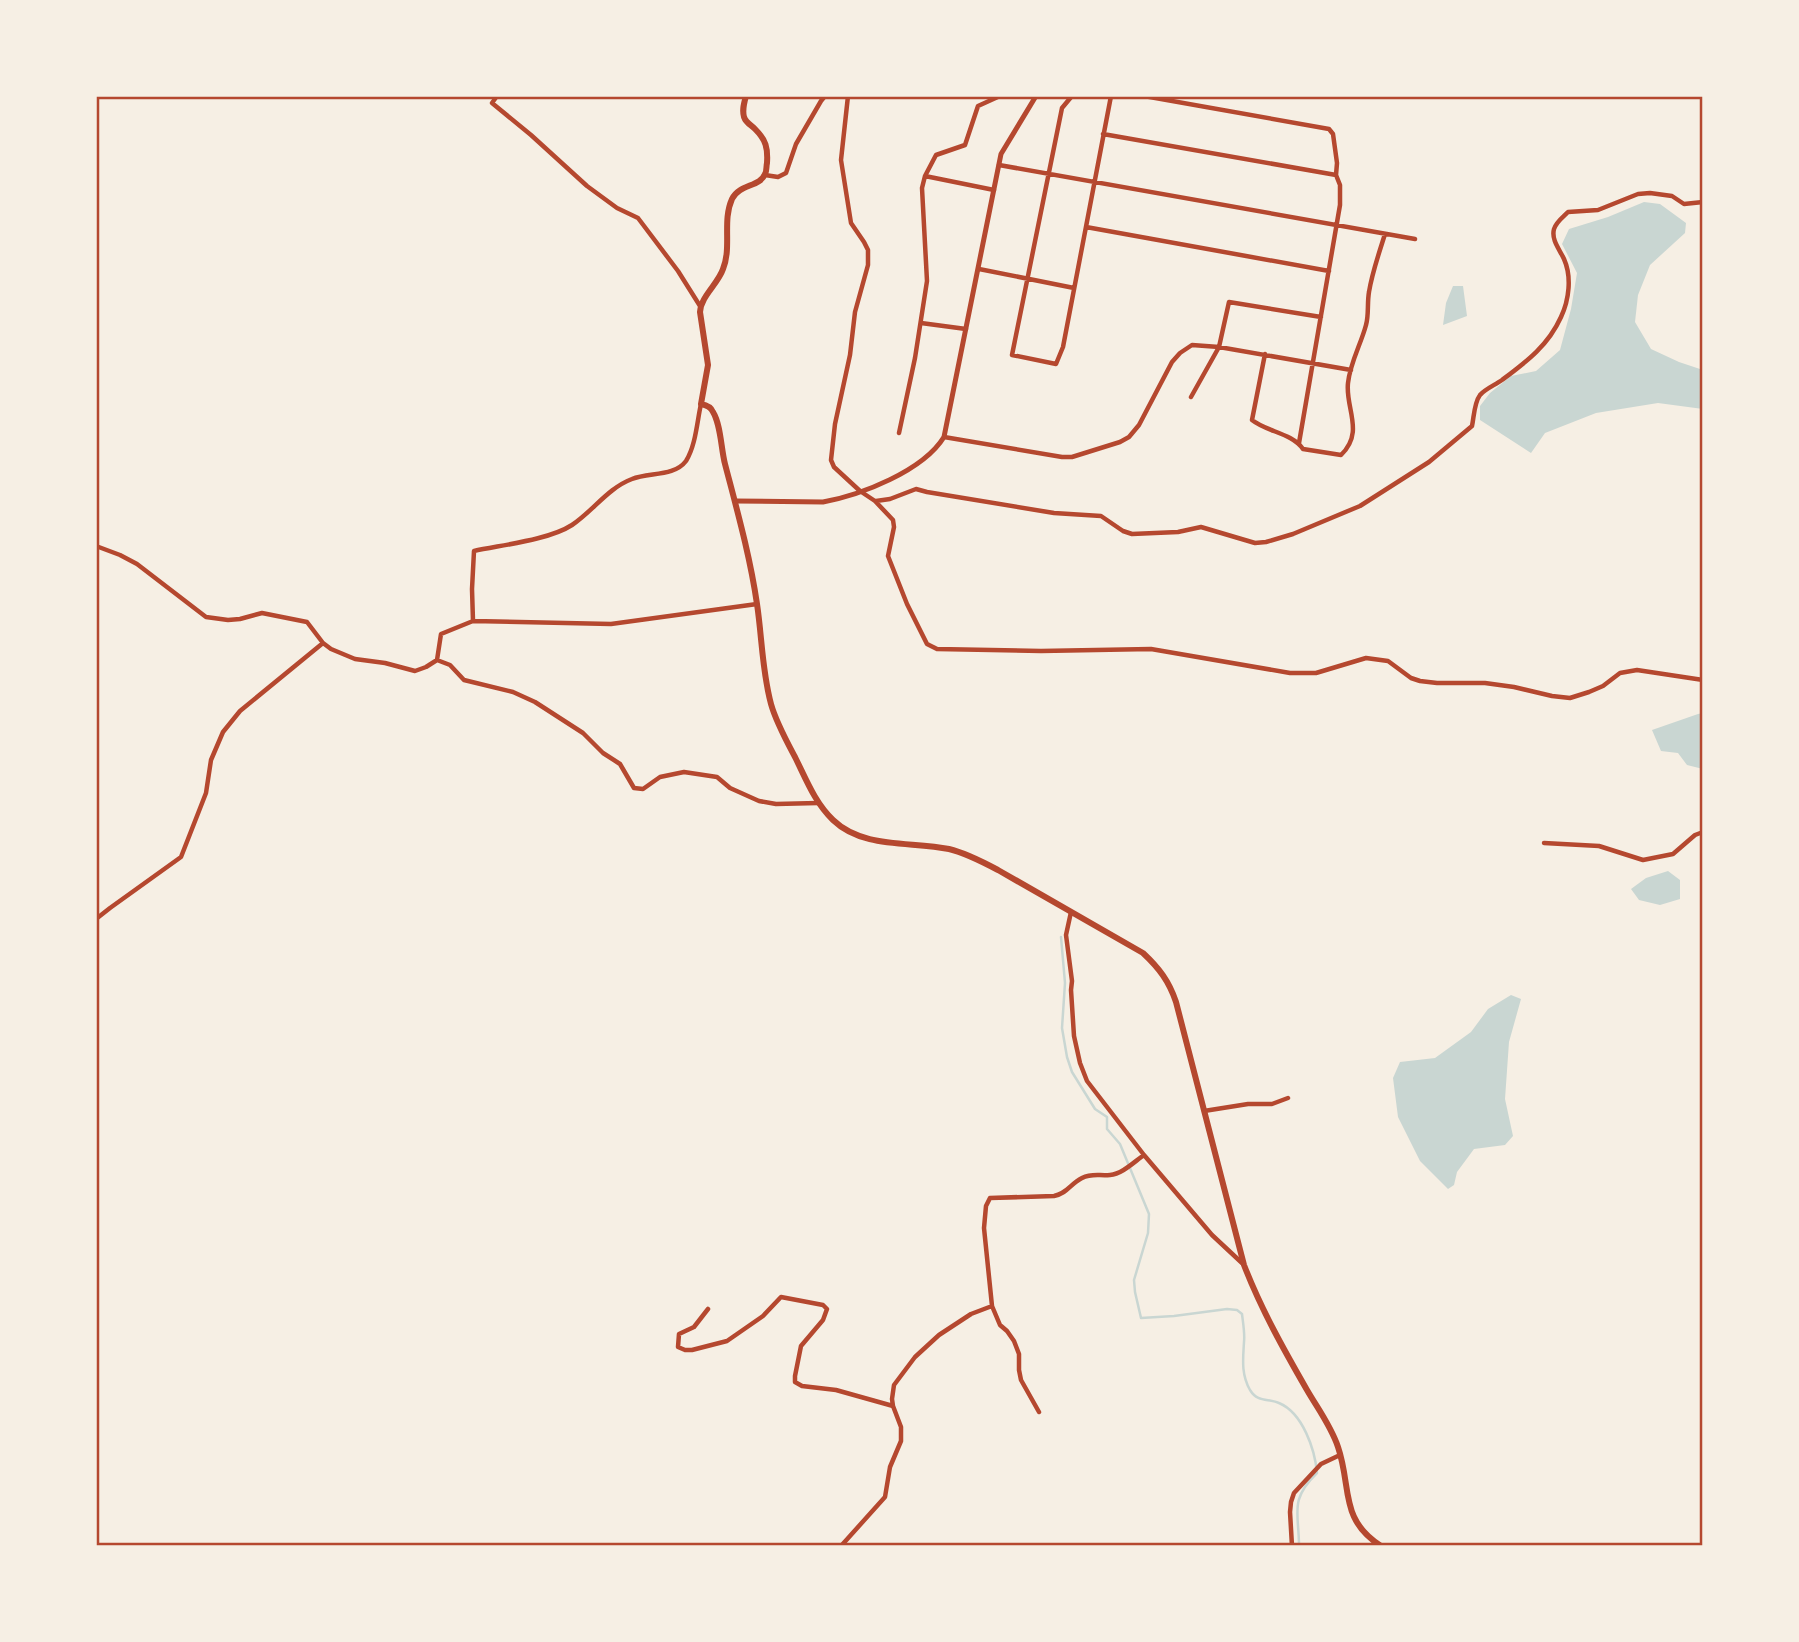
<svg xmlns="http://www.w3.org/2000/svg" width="1799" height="1642" font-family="Poppins,sans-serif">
	<rect width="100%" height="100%" fill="#f6efe4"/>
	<path fill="#c9d6d2" d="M1644,202L1660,204L1686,223L1685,233L1650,265L1638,295L1635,322L1651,349L1679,362L1703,370V409L1658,403L1596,413L1545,433L1531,453L1480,420V406L1490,393L1511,376L1536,371L1560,350L1571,309L1577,273L1562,244L1569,229L1608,217Z
		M1453,286H1463L1467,316L1443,325L1446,303Z
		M1703,713V769L1687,765L1678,753L1661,751L1652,730L1698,714Z
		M1668,871L1680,880V899L1660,905L1639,900L1631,889L1646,878Z
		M1511,995L1521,999L1509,1042L1505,1099L1513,1136L1505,1145L1474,1149L1457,1172L1454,1185L1448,1189L1420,1161L1398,1117L1393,1078L1400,1062L1435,1058L1471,1032L1488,1009Z"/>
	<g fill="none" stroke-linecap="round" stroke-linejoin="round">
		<path stroke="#c9d6d2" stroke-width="2.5" d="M1061,937L1065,983L1062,1028L1067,1057L1072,1072L1095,1109L1107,1117V1129L1120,1144L1149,1214L1148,1233L1134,1280L1135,1292L1141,1318L1174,1316L1227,1309L1237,1310L1242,1314C1243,1323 1245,1333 1244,1342C1243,1359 1241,1374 1250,1390C1258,1403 1268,1398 1279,1403C1303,1413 1315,1450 1317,1473C1289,1500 1299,1513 1299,1546"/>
		<path stroke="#b5482f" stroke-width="4.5" d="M497,96L492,103L531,135L587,186L617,208L638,218L678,271L700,306
			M848,96L841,160L851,223L864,242L868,250V265L855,312L850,355L835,424L831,460L834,467L860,491L875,501L893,520L894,527L888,556L907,604L927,644L937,649L1041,651L1151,649L1290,673H1316L1366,658L1388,661L1411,678L1420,681L1437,683H1485L1514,687L1552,696L1570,698L1589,692L1603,686L1620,673L1637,670L1703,680
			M1072,96L1062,108L1012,355L1056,364L1063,347L1111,96
			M1144,96L1329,129L1333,134L1337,163L1336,175L1340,185V205L1299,443
			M1103,134L1336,175
			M999,165L1415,239
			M765,175L778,177L786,173L796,144L821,101L825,96
			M925,176L994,190
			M1086,227L1329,271
			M979,269L1074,288
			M921,323L966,329
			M1265,354L1252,420C1267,432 1292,433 1303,449L1341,455C1365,432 1345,408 1348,383C1350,363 1361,344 1366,325C1369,315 1367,303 1369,292C1372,273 1379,253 1385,234
			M1191,397L1219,347L1229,302L1321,317
			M899,433L915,358L927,281L922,188L925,176L936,155L965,145L978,106L1000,96
			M944,437L1062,457H1072L1120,442L1129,437L1139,425L1172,362L1180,353L1192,345L1219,347L1351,370
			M876,501L890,499L916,489L927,492L1054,513L1101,516L1123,531L1132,534L1178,532L1201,527L1255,543L1266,542L1293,534L1360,506L1429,462L1472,426C1474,417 1474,403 1480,395C1485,389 1495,385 1502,380C1526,362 1548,346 1561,317C1569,300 1572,277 1564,259C1560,250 1551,240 1554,229C1556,222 1563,217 1568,212L1598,210L1638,194L1650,193L1672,196L1684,204L1703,202
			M96,546L120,555L137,564L206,617L228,620L240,619L262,613L307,622L323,643L331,649L355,659L385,663L415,671L426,667L437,660L441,634L473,621L611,624L757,604
			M473,621L472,589L474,551C501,545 549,540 572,525C593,511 608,488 632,479C649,472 674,477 686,461C696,445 697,421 701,404
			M437,660L450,665L464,680L513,692L535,702L583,733L603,753L620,764L634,788L643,789L660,777L684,772L717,777L730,788L759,801L776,804L818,803
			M1544,843L1599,846L1643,860L1673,854L1695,835L1703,832
			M1071,912L1066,935L1072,981L1071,990L1074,1036L1080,1063L1087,1081L1144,1155L1212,1235L1242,1263
			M96,919L110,908L181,857L206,793L211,760L223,732L240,711L323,643
			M1204,1111L1248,1104H1272L1288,1098
			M708,1309L694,1327L679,1334L678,1347L685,1350H692L727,1341L763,1316L781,1297L823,1305L827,1309L823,1320L801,1346L795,1376V1382L802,1386L836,1390L893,1406
			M1039,1412L1021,1380L1019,1370V1354L1014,1341L1007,1331L1000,1325L992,1306L984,1228L986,1206L990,1198L1054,1196C1068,1193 1070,1184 1082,1178C1092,1173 1099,1176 1110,1175C1122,1174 1134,1162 1144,1155
			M841,1546L885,1497L890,1467L901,1441V1427L893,1406L892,1399L894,1385L915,1357L939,1335L971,1314L992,1306
			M1292,1546L1290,1512L1291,1502L1294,1493L1321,1464L1340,1455"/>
		<path stroke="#b5482f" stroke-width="5" d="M735,501L823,502C861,495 923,471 944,437L1001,154L1036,96"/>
		<path stroke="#b5482f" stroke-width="6" d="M746,96C744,103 742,110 744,117C746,123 751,125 755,129C766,140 768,148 767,163C766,167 767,171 765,174C760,187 739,184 732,199C722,221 732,247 723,269C718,284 701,296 700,312L708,365L701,404C706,405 711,407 713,412C721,425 721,449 725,464C737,510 750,556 757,604C762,637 762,671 771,704C776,722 786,740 795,757C806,779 815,803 833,820C863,849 911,841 949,849C966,853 983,862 998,870L1143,953C1159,968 1169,981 1176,1002L1244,1265C1261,1309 1284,1350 1307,1390C1318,1409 1331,1426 1338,1447C1352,1488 1339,1519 1381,1546"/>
	</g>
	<rect width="1799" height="1642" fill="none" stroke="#f6efe4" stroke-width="196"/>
	<rect x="98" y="98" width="1603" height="1446" fill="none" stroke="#b5482f" stroke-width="2.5"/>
</svg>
